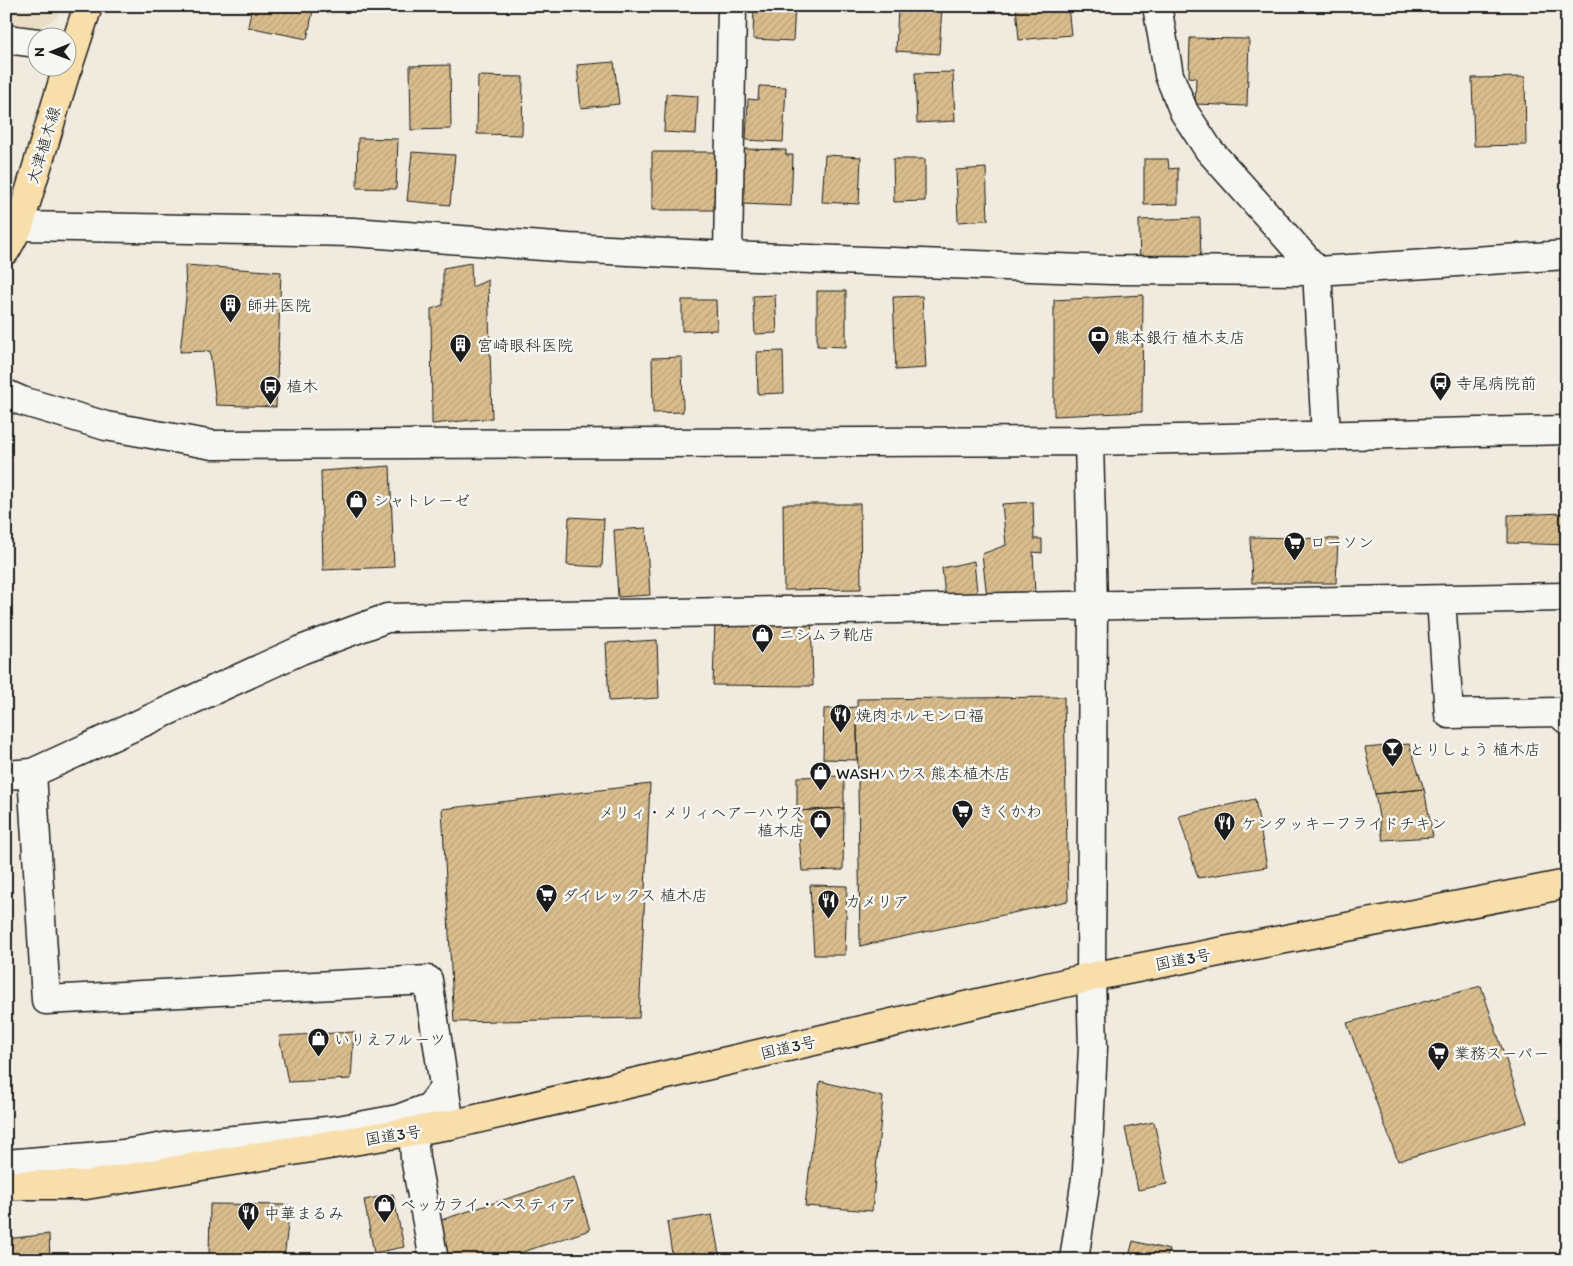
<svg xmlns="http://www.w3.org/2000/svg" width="1573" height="1266" font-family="Itim,'Klee One',sans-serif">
	<defs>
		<pattern id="building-hatch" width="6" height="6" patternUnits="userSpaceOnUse" patternTransform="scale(1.25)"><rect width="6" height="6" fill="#d9bd8d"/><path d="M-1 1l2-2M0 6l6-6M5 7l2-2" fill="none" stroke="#baa279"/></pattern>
	</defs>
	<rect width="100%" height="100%" fill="#f0ebde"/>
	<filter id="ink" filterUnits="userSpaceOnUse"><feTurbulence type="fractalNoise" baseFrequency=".02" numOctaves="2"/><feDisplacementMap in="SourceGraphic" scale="10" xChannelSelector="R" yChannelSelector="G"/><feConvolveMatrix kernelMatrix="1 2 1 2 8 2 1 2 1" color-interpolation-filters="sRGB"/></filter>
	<g filter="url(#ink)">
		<path fill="#e9ddc6" d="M6,6H61L57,17L36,30L6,26Z"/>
		<path fill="url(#building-hatch)" stroke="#1c1c1c" d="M252,6H314L307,39L248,27Z
			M598,6H630V8L598,9Z
			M754,6H795L793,41L753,39Z
			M898,6H942L939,54L896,51Z
			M1016,6H1068L1071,35L1019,40Z
			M1190,38L1249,39L1247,106L1195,104L1196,78L1189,77Z
			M614,62L619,104L581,108L577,65Z
			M450,65L451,129L411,130L410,66Z
			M953,72L955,121L917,123L915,73Z
			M478,76L523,77L522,135L477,134Z
			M1525,77L1526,145L1474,146L1472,78Z
			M759,86L786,87L783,142L746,140L748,99L758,100Z
			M666,94L698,96L696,134L664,132Z
			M358,138L398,139L396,189L357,188Z
			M744,149L786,150V155H793L791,206L742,204Z
			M412,152L455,155L450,205L407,201Z
			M652,152H723L724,210H652Z
			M825,155L861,157L859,204L822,202Z
			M893,159H925V201L894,202Z
			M1144,159H1168L1169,169L1178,168V204L1144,205Z
			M986,168L988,220L958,222L956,170Z
			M1200,218L1201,266L1140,268L1139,220Z
			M471,263L472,287L488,280L492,418L432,424L431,309L443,305V268Z
			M185,265L281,272L276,407L216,405L210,351L180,352L186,297Z
			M817,291H846V347L817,346Z
			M775,295L777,333L755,334L753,296Z
			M1143,295L1142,412L1054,416V300Z
			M922,296L926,368L896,370L893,297Z
			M682,300H716L717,330L682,331Z
			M783,351L784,393L758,394L757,352Z
			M682,357L683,412L653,413L652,358Z
			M390,466L394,567L323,570L321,471Z
			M1033,502L1034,539H1042V553L1033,552L1035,594L987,597L982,554L1006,545L1002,504Z
			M783,504H860L861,589L784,590Z
			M1567,513V545L1508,543V515Z
			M569,517L604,519L602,567L567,565Z
			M646,528L650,595L618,597L614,530Z
			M1250,537L1338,539L1336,583H1252Z
			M974,561L978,602L946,605L942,568Z
			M811,611L813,686L713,685L715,620Z
			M657,640L659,698L609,701L606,643Z
			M1064,697L1068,901L860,946L857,699Z
			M857,707V760L823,759L824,709Z
			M1409,744L1424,789L1375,794L1365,748Z
			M844,776V808L797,811V777Z
			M650,784L639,1018L454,1022L442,809Z
			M1424,789L1433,837L1383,840L1375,794Z
			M1255,799L1267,867L1198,878L1179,816Z
			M844,808L843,870L802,871L797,811Z
			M810,885L847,886L845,955H814Z
			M1481,986L1527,1122L1398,1161L1347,1023Z
			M354,1032L351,1079L288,1082L279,1036Z
			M820,1081L883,1097L872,1211L805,1206Z
			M1154,1122L1167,1184L1138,1190L1125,1128Z
			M574,1177L590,1230L498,1260H450L438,1221Z
			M393,1194L404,1247L374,1253L364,1200Z
			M210,1204L290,1205L284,1260H209Z
			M712,1215L720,1260H673L667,1222Z
			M49,1234L50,1260H6V1239Z
			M1133,1241L1169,1250L1166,1260H1128Z"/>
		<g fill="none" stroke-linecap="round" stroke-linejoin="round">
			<defs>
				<path id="street" d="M1157,6L1169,75L1184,112L1209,150L1317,271L1326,436
					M6,39L38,43
					M19,226L353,232L569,248L728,256L1111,270L1317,271L1567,255
					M728,256L732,6
					M1441,600L1449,714L1558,712L1567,720
					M32,773L46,1000L428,980L450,1125
					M6,775L32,773L301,650L387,618L1567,597
					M413,1132L415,1158L434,1260
					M6,1164L124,1154L170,1146L338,1130L398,1119L430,1107L445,1087
					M1074,1260L1087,1171L1093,1047L1091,977"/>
				<path id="secondary" d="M6,394L22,401L106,426L213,445L1089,441L1567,430
					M1089,441L1093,606L1091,977"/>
				<path id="primary" d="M68,67L88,6
					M6,250L19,226L67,68"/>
				<path id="highway" d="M6,1185H86L450,1125L1091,977L1567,884"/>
			</defs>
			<use href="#street" stroke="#1c1c1c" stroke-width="31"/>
			<use href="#secondary" stroke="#1c1c1c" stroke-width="31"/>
			<use href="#primary" stroke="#1c1c1c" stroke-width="31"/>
			<use href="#highway" stroke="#1c1c1c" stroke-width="31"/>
			<use href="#street" stroke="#f6f6f2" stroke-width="28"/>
			<use href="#secondary" stroke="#f6f6f2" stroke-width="28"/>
			<use href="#primary" stroke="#f8deab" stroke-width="28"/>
			<use href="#highway" stroke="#f8deab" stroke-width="28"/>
		</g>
	</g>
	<defs>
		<symbol id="building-pin" viewBox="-11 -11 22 30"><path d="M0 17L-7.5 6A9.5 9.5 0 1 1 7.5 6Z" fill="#1c1c1c" stroke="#f6f6f2"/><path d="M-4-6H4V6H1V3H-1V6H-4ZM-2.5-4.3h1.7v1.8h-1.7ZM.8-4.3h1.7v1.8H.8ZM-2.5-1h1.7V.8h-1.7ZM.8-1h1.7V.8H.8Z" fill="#fff"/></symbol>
		<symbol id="bank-pin" viewBox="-11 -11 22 30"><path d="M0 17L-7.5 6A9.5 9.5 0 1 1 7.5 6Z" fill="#1c1c1c" stroke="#f6f6f2"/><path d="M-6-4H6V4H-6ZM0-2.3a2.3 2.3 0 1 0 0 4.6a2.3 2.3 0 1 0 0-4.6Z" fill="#fff"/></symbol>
		<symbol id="bus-pin" viewBox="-11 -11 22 30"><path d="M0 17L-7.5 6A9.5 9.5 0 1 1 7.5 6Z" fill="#1c1c1c" stroke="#f6f6f2"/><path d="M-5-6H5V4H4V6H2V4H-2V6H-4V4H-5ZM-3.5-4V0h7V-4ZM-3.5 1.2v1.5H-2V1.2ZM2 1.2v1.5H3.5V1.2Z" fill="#fff"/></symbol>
		<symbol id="shop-pin" viewBox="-11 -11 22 30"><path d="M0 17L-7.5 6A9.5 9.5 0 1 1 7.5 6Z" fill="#1c1c1c" stroke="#f6f6f2"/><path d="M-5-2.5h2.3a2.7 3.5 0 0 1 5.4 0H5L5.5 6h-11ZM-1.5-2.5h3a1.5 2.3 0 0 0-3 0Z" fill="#fff"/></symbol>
		<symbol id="supermarket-pin" viewBox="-11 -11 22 30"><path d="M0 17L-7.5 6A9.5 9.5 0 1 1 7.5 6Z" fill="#1c1c1c" stroke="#f6f6f2"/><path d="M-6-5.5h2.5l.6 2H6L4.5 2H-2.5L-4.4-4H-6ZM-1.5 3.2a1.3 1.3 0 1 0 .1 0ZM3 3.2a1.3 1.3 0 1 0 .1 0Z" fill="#fff"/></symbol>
		<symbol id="restaurant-pin" viewBox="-11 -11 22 30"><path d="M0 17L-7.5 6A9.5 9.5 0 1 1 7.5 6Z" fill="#1c1c1c" stroke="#f6f6f2"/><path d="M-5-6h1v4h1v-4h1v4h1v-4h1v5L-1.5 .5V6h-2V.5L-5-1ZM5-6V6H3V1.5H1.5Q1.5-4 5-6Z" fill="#fff"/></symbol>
		<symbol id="bar-pin" viewBox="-11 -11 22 30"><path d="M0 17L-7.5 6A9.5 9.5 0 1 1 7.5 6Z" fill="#1c1c1c" stroke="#f6f6f2"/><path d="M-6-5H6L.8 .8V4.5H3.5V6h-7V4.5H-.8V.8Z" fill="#fff"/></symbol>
	</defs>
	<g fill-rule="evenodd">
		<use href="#building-pin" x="218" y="292" width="25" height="34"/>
		<use href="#bank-pin" x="1086" y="324" width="25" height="34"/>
		<use href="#building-pin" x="448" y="332" width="25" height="34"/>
		<use href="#bus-pin" x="1428" y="370" width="25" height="34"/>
		<use href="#bus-pin" x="258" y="374" width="25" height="34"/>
		<use href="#shop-pin" x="344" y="488" width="25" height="34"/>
		<use href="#supermarket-pin" x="1282" y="530" width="25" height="34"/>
		<use href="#shop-pin" x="750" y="622" width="25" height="34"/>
		<use href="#restaurant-pin" x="828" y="702" width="25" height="34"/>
		<use href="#bar-pin" x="1380" y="736" width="25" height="34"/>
		<use href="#shop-pin" x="808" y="760" width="25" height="34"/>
		<use href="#supermarket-pin" x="950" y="798" width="25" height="34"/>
		<use href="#shop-pin" x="808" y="808" width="25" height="34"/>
		<use href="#restaurant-pin" x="1212" y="810" width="25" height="34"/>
		<use href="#supermarket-pin" x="534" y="882" width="25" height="34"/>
		<use href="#restaurant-pin" x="816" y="888" width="25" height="34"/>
		<use href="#shop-pin" x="306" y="1026" width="25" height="34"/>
		<use href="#supermarket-pin" x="1426" y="1040" width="25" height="34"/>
		<use href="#shop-pin" x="372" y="1192" width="25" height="34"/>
		<use href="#restaurant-pin" x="236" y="1200" width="25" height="34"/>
	</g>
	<g text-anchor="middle" stroke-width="5" stroke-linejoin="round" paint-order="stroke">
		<g font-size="16" fill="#1c1c1c" stroke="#f6f6f2">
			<text transform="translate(43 145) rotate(-73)" y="6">大津植木線</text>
			<text transform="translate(1183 959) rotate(-11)" y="6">国道3号</text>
			<text transform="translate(788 1047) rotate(-13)" y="6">国道3号</text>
			<text transform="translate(393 1135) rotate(-9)" y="6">国道3号</text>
		</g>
		<g font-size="16" fill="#1c1c1c" stroke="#f6f6f2" text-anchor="start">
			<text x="247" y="311">師井医院</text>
			<text x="1114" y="343">熊本銀行 植木支店</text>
			<text x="477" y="351">宮崎眼科医院</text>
			<text x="1456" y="389">寺尾病院前</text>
			<text x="286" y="392">植木</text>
			<text x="373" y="506">シャトレーゼ</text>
			<text x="1310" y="548">ローソン</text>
			<text x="779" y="640">ニシムラ靴店</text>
			<text x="856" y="721">焼肉ホルモン口福</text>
			<text x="1409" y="755">とりしょう 植木店</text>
			<text x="836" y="779">WASHハウス 熊本植木店</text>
			<text x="978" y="817">きくかわ</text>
			<text x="805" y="818" text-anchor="end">メリィ・メリィヘアーハウス<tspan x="805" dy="18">植木店</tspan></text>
			<text x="1241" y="829">ケンタッキーフライドチキン</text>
			<text x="562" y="901">ダイレックス 植木店</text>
			<text x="845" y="907">カメリア</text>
			<text x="334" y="1045">いりえフルーツ</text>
			<text x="1454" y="1059">業務スーパー</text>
			<text x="400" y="1210">ベッカライ・ヘスティア</text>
			<text x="264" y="1219">中華まるみ</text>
		</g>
	</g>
	<rect width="1573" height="1266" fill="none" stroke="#f6f6f2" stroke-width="25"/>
	<rect x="12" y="12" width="1548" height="1241" fill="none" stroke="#1c1c1c" stroke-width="2" filter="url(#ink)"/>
	<g transform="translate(52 52) rotate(269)"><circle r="24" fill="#f6f6f2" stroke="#9f9f9c"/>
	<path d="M0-4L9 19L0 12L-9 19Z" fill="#1c1c1c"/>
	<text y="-8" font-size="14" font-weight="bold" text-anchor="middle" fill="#1c1c1c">N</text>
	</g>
</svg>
